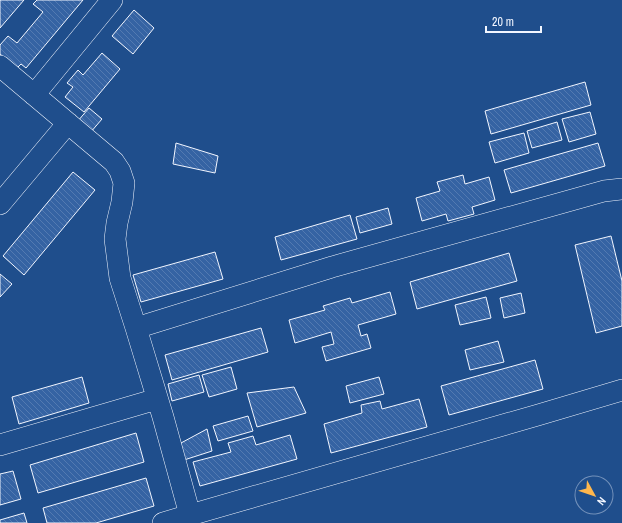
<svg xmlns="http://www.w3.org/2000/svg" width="622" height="523" font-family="'Archivo Narrow',sans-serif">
	<defs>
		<pattern id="building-back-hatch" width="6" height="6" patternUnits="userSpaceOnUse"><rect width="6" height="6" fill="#3563a3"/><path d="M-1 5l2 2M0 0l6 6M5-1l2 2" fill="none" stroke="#537ab1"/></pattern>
	</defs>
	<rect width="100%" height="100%" fill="#1f4e8c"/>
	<path fill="url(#building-back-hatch)" stroke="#f2f6ff" d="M0,0H24L0,28Z
		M37,0H83L26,68L21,64L17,68L0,54V45L8,36L17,43L43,12L33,4Z
		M134,10L154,28L133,54L112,36Z
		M102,53L120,69L84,112L65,97L73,87L67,83L78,70L83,75Z
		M585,82L591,105L491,134L485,111Z
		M89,108L102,119L90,133L77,122Z
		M590,112L596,134L569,142L562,119Z
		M557,122L562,140L532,148L527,131Z
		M524,133L529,153L495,163L489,142Z
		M176,143L218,156L215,173L173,164Z
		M598,143L605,166L511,193L504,170Z
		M73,172L95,190L24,275L3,256Z
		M463,175L465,184L489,177L495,200L472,207L474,214L448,221L446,214L422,221L416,198L440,191L437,182Z
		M388,208L392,224L360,233L356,217Z
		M350,215L357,239L281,260L275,237Z
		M611,236L622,281V326L596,333L575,245Z
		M215,252L223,279L141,302L133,275Z
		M509,253L517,281L417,309L410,282Z
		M0,274L12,284L0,297Z
		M390,292L396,314L358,325L361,336L367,334L371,348L326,361L322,347L334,344L331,332L295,343L289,320L325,310L323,306L350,298L352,303Z
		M521,293L525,313L504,318L500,298Z
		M486,297L491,318L460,325L455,305Z
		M261,328L268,352L172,380L165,355Z
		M498,341L504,362L470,370L465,350Z
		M535,360L543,389L449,415L441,386Z
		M231,367L237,389L209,397L202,375Z
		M199,375L204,392L172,401L168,384Z
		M82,377L89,403L19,424L12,397Z
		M379,377L384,394L350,403L346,386Z
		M294,387L306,413L257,427L247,393Z
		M419,399L427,427L331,453L324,424L362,413L361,405L380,401L382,409Z
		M248,416L253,431L218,441L213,426Z
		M207,429L212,451L184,460L181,443Z
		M136,433L144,462L38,493L30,465Z
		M290,435L297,459L200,486L193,462L231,452L228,443L253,436L256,445Z
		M13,471L21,499L0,505V474Z
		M146,478L154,506L96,523H47L43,508Z
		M24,513L27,523H0V520Z"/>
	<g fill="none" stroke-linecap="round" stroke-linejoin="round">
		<defs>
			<path id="minor" d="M0,66L114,162L120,171L124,183L122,202L117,223L115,239L120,278L136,328L163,417L190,515L163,523
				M34,95L112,0
				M0,204L68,123
				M136,328L332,267L604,191L622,189
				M0,445L157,399
				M190,515L538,415L622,390"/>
		</defs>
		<use href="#minor" stroke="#f2f6ff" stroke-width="22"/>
		<use href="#minor" stroke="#1f4e8c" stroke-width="21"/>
	</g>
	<g transform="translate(594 495) rotate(130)"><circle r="19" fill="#1f4e8c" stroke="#7391ba"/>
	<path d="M0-3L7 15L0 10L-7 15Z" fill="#ffb74d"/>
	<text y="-6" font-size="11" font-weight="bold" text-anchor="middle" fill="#f2f6ff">N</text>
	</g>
	<path d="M486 26v6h55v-6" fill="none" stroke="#f2f6ff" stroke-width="2"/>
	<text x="492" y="26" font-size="12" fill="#f2f6ff" stroke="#1f4e8c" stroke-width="3" paint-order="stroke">20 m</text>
</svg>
